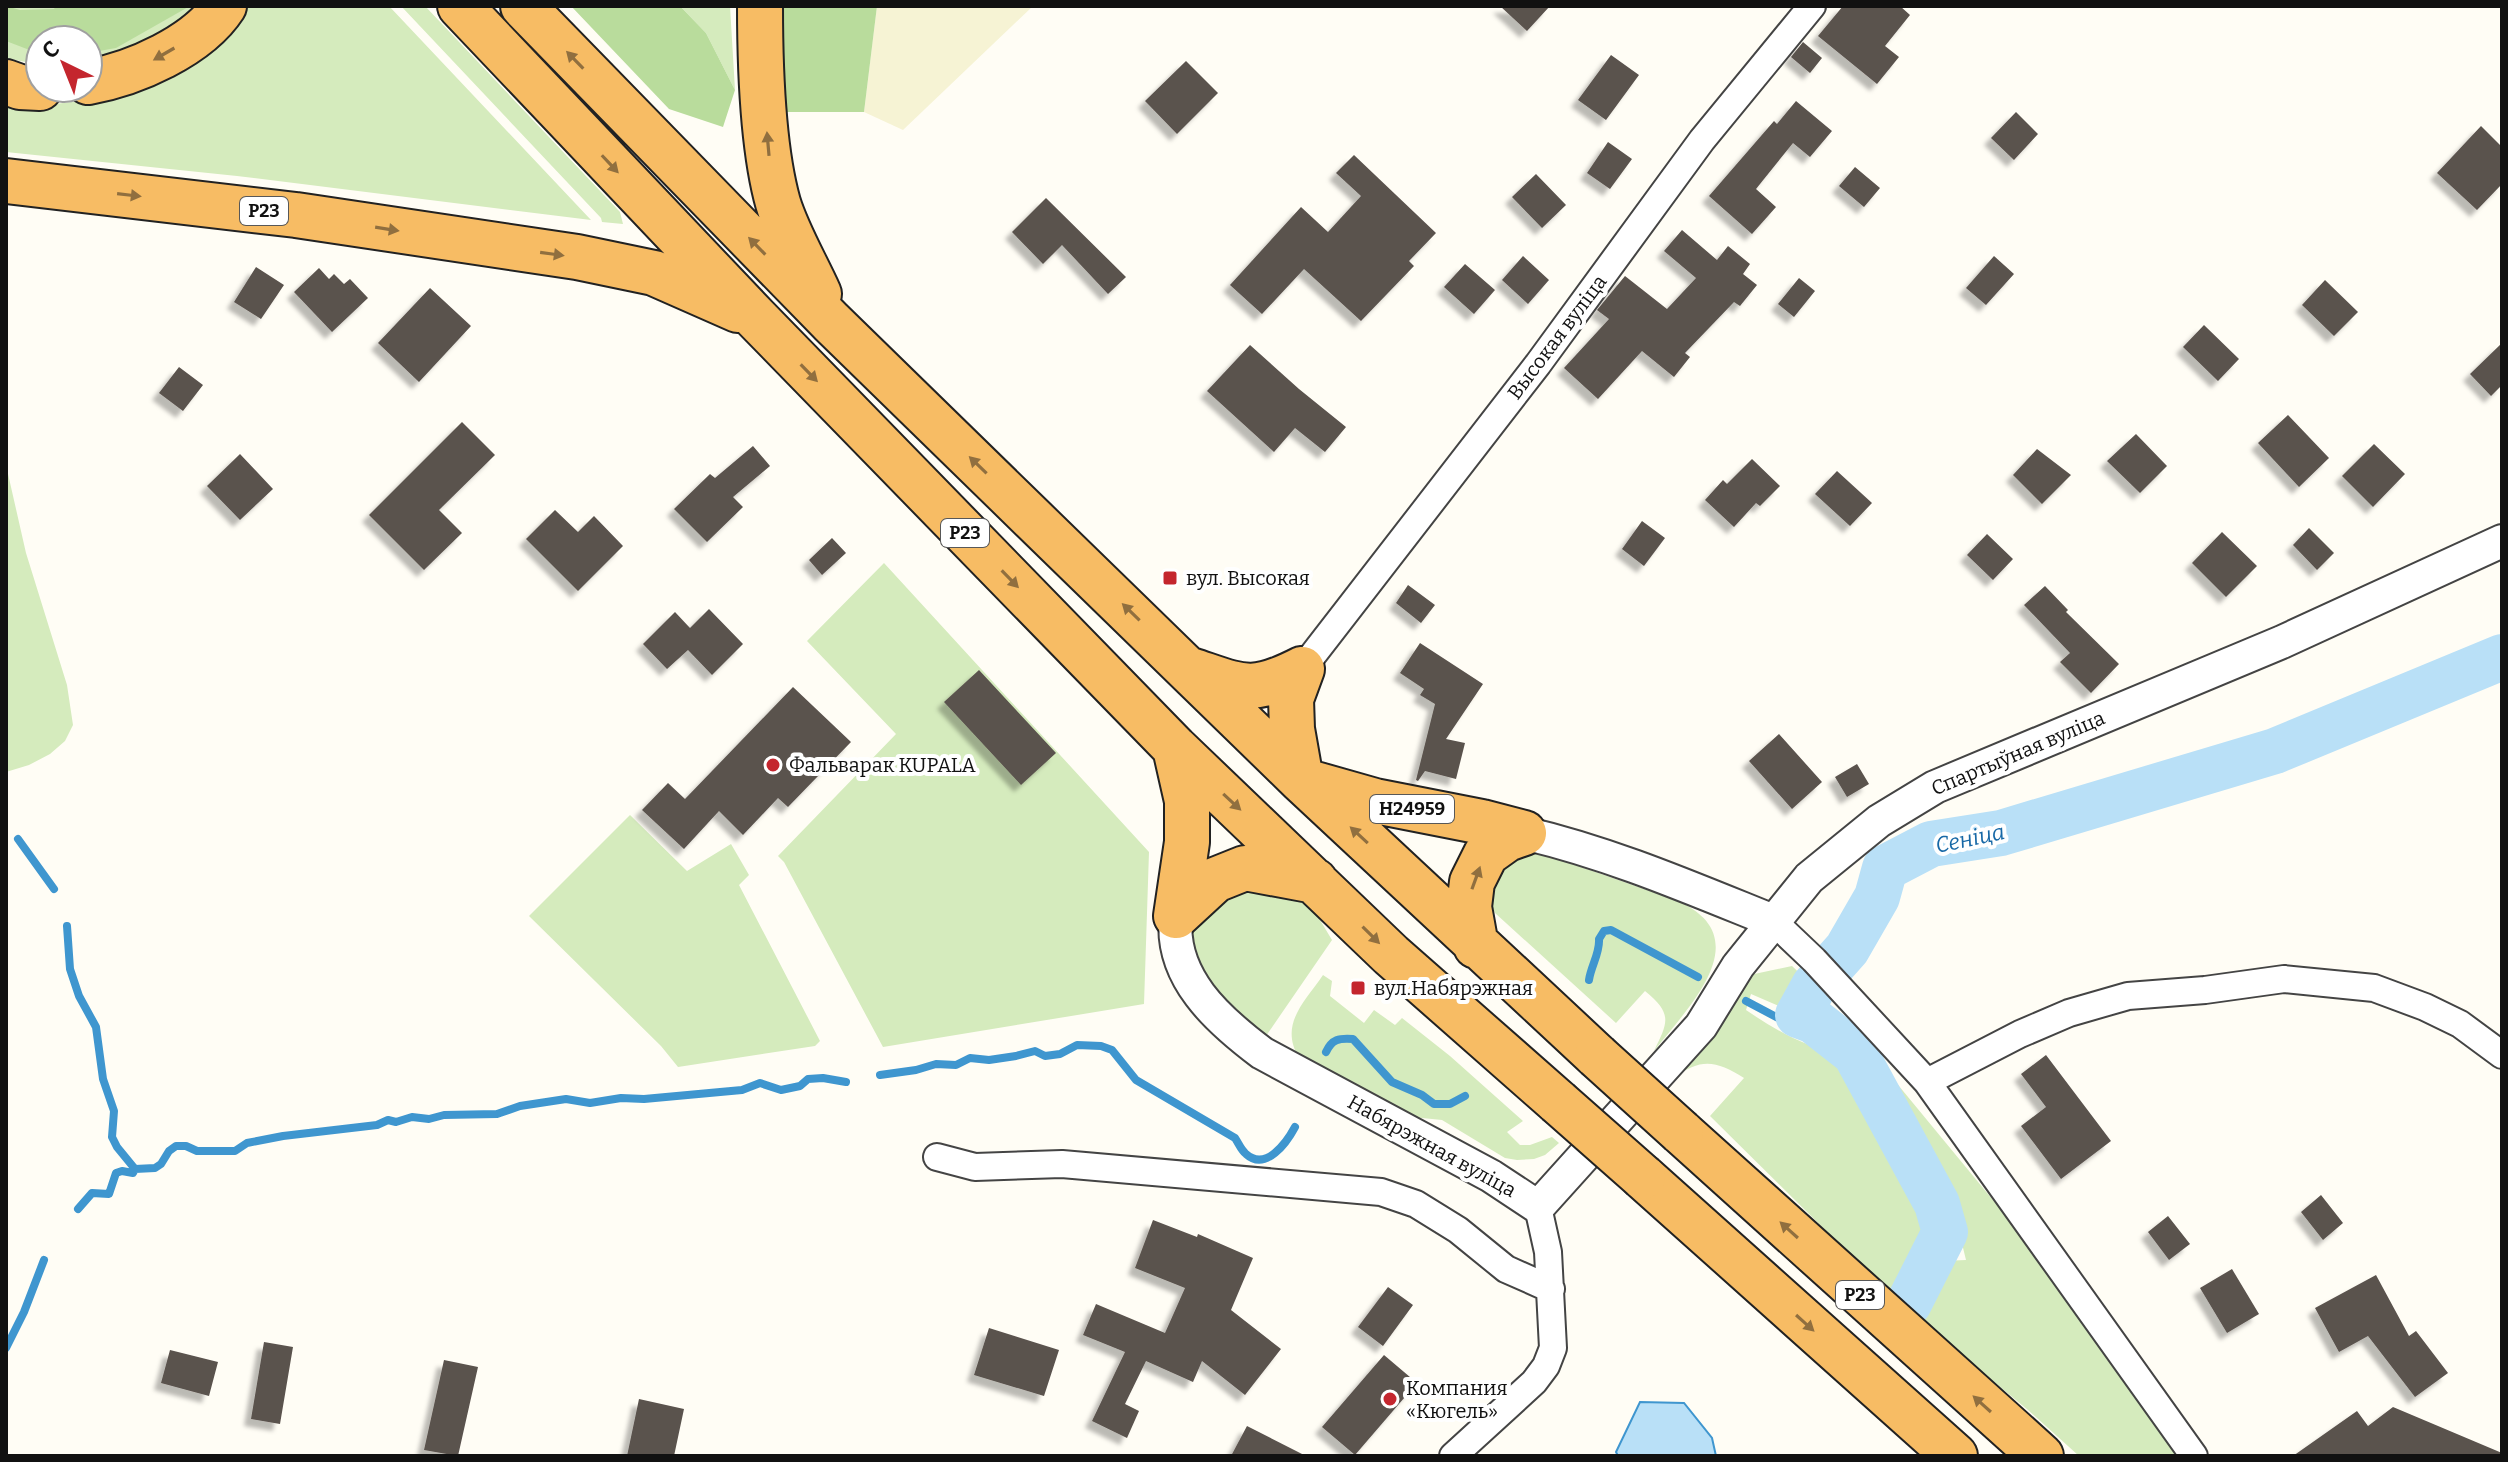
<svg xmlns="http://www.w3.org/2000/svg" width="2508" height="1462" font-family="Bitter,serif">
	<defs>
		<filter id="shadow"><feDropShadow dx="-7" dy="7" stdDeviation="2" flood-color="#0004"/></filter>
	</defs>
	<rect width="100%" height="100%" fill="#fffdf5"/>
	<path fill="#f6f3d4" d="M877,6H1033L903,130L864,112Z"/>
	<path fill="#d5ebbd" d="M6,6H198C162,39 133,47 88,62V40H40V65L6,58Z
		M239,6H389L591,220L237,176L6,152V99L47,105L87,100Z
		M401,6H425L620,212L623,224L602,222L601,218Z
		M680,6H730L735,90L706,33Z
		M6,465L26,553L67,685L73,725L65,741L50,754L29,765L6,772Z
		M884,563L1149,852L1144,1004L883,1047L784,862L778,856L896,734L807,641Z
		M630,815L687,871L731,844L749,875L739,885L820,1041L815,1046L678,1067L661,1046L529,916Z
		M1523,853H1541L1673,899C1762,935 1690,1005 1654,1051C1668,1022 1673,1014 1645,991L1616,1023L1495,913L1488,899L1499,866Z
		M1224,884L1289,890L1314,910L1332,940L1266,1036L1227,1008L1198,968L1190,937L1192,920Z
		M1792,966L1809,982L1795,1003L1786,1009L1751,994L1746,1010C1778,1032 1807,1047 1845,1057L1883,1129L1932,1243L1900,1304L1710,1116L1744,1078C1717,1061 1701,1057 1674,1078L1745,976Z
		M1323,975L1332,981L1330,996L1364,1023L1374,1010L1395,1025L1402,1018L1450,1056L1523,1121L1507,1132L1520,1145H1530L1552,1137L1559,1143L1545,1155L1534,1159L1517,1160L1505,1158L1442,1120L1412,1117L1299,1058C1279,1024 1304,1003 1323,975Z
		M1830,1007L1894,1080L2016,1228L2178,1456H2079L2028,1410L1914,1316L1942,1261L1966,1260L1953,1207L1861,1047L1825,1020Z"/>
	<path fill="#b9dc9c" d="M6,6L20,10L54,9L56,6H190L116,48L88,53V40H40V54L6,41Z
		M571,6H680L706,33L735,90L723,127L669,109Z
		M777,6H877L864,112H787Z"/>
	<path fill="#b9e0f7" stroke="#3f96cf" stroke-width="2" d="M1640,1402L1684,1403L1712,1438L1716,1456H1618L1616,1452Z"/>
	<g fill="none" stroke-linecap="round" stroke-linejoin="round">
		<path stroke="#3f96cf" stroke-width="8" d="M18,839L54,889
			M67,926L70,969L79,996L96,1027L103,1079L114,1111L112,1137L117,1147L135,1169L155,1168L161,1164L169,1151L176,1146H186L197,1151H235L247,1143L283,1136L377,1125L388,1120L396,1122L412,1117L429,1119L444,1115L497,1114L520,1106L566,1099L590,1103L621,1098L644,1099L742,1090L760,1083L781,1090L800,1086L808,1079L823,1078L846,1082
			M1589,980C1591,966 1600,953 1599,939L1604,931L1611,930L1698,977
			M1746,1001L1782,1020L1798,1015
			M1326,1052C1332,1039 1339,1038 1353,1039L1392,1082L1422,1095L1434,1104H1450L1465,1096
			M880,1075L916,1070L936,1064L956,1065L970,1058L989,1060L1016,1056L1035,1051L1045,1056L1060,1054L1077,1045L1101,1046L1112,1050L1136,1080L1235,1138C1239,1144 1241,1150 1246,1154C1266,1172 1287,1142 1295,1127
			M78,1209L92,1193L109,1194L116,1173L122,1171L133,1173L135,1169
			M6,1348L24,1312L44,1260"/>
		<path stroke="#b9e0f7" stroke-width="46" d="M1909,1303L1945,1232L1937,1204L1855,1053L1814,1021L1798,1015L1814,986L1847,949L1877,897L1885,868L1931,844L2001,833L2275,751L2502,657"/>
	</g>
	<path fill="#5a524d" filter="url(#shadow)" d="M1500,6H1550L1527,31Z
		M1843,6H1900L1910,15L1885,46L1899,57L1877,84L1818,36Z
		M1803,42L1822,58L1810,73L1791,57Z
		M1611,55L1639,75L1606,120L1578,100Z
		M1186,61L1218,93L1177,134L1145,101Z
		M1796,101L1832,131L1810,157L1793,143L1764,179L1756,189L1776,207L1752,234L1709,196L1774,121L1777,124Z
		M2016,112L2038,134L2014,160L1991,138Z
		M2481,126L2502,147V184L2477,210L2437,173Z
		M1608,142L1632,159L1610,189L1587,173Z
		M1354,155L1436,233L1409,261L1414,266L1361,321L1304,269L1262,314L1230,285L1301,207L1328,232L1361,196L1336,173Z
		M1855,167L1880,188L1864,207L1839,186Z
		M1536,174L1566,205L1542,228L1512,197Z
		M1046,198L1126,277L1108,294L1062,245L1043,264L1012,232Z
		M1682,230L1717,260L1728,246L1750,264L1743,274L1757,285L1740,306L1734,302L1685,353L1690,357L1674,377L1642,351L1598,399L1564,368L1609,319L1597,310L1625,276L1667,309L1696,278L1664,251Z
		M1523,256L1549,280L1528,304L1502,280Z
		M1994,256L2014,274L1986,305L1966,288Z
		M1465,264L1495,290L1474,314L1444,287Z
		M256,267L284,285L261,319L234,302Z
		M319,268L329,279L334,274L344,284L350,279L368,298L332,332L294,292Z
		M1799,278L1815,291L1794,317L1778,304Z
		M2325,280L2358,312L2334,336L2302,305Z
		M430,288L471,326L419,382L378,343Z
		M2204,325L2239,359L2218,381L2183,347Z
		M2502,343V385L2491,396L2470,374Z
		M1250,345L1299,389L1346,427L1325,452L1295,428L1274,452L1207,391Z
		M179,367L203,385L183,411L159,393Z
		M2288,415L2329,458L2299,487L2258,443Z
		M462,422L495,455L439,510L462,533L424,570L369,515Z
		M2136,434L2167,466L2140,493L2107,461Z
		M2374,444L2405,474L2373,507L2342,476Z
		M753,446L770,466L733,497L743,507L707,542L674,509L710,474L715,478Z
		M2037,449L2071,475L2042,504L2013,475Z
		M240,454L273,489L240,520L207,486Z
		M1752,459L1780,486L1760,506L1756,503L1734,527L1705,500L1723,480L1727,484Z
		M1837,471L1872,503L1850,526L1815,494Z
		M555,510L578,532L594,516L623,546L578,591L526,539Z
		M1642,521L1665,538L1644,566L1622,549Z
		M2309,528L2334,553L2317,570L2293,545Z
		M2222,532L2257,566L2226,597L2192,563Z
		M1987,534L2013,559L1993,580L1967,555Z
		M832,538L846,553L822,575L809,560Z
		M1408,585L1435,605L1421,623L1396,603Z
		M2045,586L2068,610L2066,612L2119,664L2091,693L2060,662L2070,653L2024,605Z
		M709,609L743,644L712,675L688,650L667,669L643,644L675,612L690,628Z
		M1420,643L1483,684L1446,739L1465,743L1456,779L1425,771L1418,781L1416,780L1435,704L1420,695L1424,689L1400,673Z
		M979,670L1056,753L1021,785L944,702Z
		M793,687L851,742L788,807L778,798L743,835L719,811L684,849L642,810L668,783L685,799Z
		M1779,734L1822,782L1792,809L1749,761Z
		M1857,764L1869,784L1847,797L1835,777Z
		M2046,1055L2111,1141L2061,1179L2021,1126L2046,1107L2021,1074Z
		M2321,1195L2343,1223L2323,1240L2301,1212Z
		M2168,1216L2190,1244L2169,1260L2148,1232Z
		M1153,1220L1197,1237L1198,1234L1253,1258L1231,1310L1281,1349L1245,1395L1202,1361L1193,1382L1146,1361L1125,1404L1139,1411L1127,1438L1092,1421L1125,1352L1083,1335L1096,1304L1165,1333L1185,1288L1135,1268Z
		M2232,1269L2259,1314L2227,1333L2200,1288Z
		M2376,1275L2409,1336L2416,1331L2448,1373L2415,1397L2368,1336L2339,1352L2315,1308Z
		M1388,1287L1413,1305L1383,1346L1358,1327Z
		M989,1328L1059,1350L1044,1396L974,1375Z
		M264,1342L293,1347L280,1424L251,1419Z
		M170,1350L218,1362L209,1396L161,1383Z
		M1384,1355L1417,1383L1355,1455L1322,1427Z
		M444,1360L478,1367L458,1456L424,1450Z
		M639,1399L684,1409L674,1456H627Z
		M2393,1407L2502,1453V1456H2293L2357,1411L2368,1426Z
		M1247,1426L1306,1456H1231Z"/>
	<g fill="none" stroke-linecap="round" stroke-linejoin="round">
		<defs>
			<path id="minor" d="M1302,669L1538,364L1702,140L1812,6
				M1773,921L1814,960L1927,1082L2194,1456
				M1927,1082L2020,1034L2069,1013L2128,996L2205,990L2284,979L2374,988L2425,1007L2460,1024L2502,1055
				M937,1157L975,1167L1062,1164L1381,1192L1416,1204L1458,1230L1506,1269L1551,1289
				M1453,1456L1534,1382L1546,1366L1553,1348L1548,1252L1538,1207"/>
			<path id="tertiary" d="M1524,833C1610,853 1691,888 1773,921
				M1176,916C1169,977 1218,1020 1262,1053L1491,1176L1538,1207L1701,1026L1738,966L1809,878L1879,821L1935,787L2282,642L2502,541"/>
			<path id="trunk" d="M460,6L755,317L1175,748L1391,955L1558,1102
				M523,6L831,322L1034,520L1301,780L1597,1056
				M760,6C760,66 762,146 778,203C787,233 806,265 819,294
				M6,82L20,87L40,88
				M88,82C134,74 198,46 224,6
				M6,181L296,215L577,257L654,273L738,310
				M1191,670C1242,687 1251,695 1302,669
				M1175,748L1187,801V842L1176,916
				M1301,780L1292,729L1291,699L1302,669
				M1308,782L1375,801L1482,822L1524,833
				M1176,916L1215,880L1245,868L1315,881
				M1476,946L1469,907L1472,882L1486,854L1507,839L1524,833
				M1681,1132L2041,1456
				M1643,1177L1955,1456"/>
		</defs>
		<use href="#minor" stroke="#444" stroke-width="30"/>
		<use href="#tertiary" stroke="#444" stroke-width="36"/>
		<use href="#trunk" stroke="#222" stroke-width="48"/>
		<use href="#minor" stroke="#fff" stroke-width="26"/>
		<use href="#tertiary" stroke="#fff" stroke-width="32"/>
		<use href="#trunk" stroke="#f7bc64" stroke-width="44"/>
		<defs>
			<path id="trunk-bridge" d="M1597,1056L1681,1132
				M1558,1102L1643,1177"/>
		</defs>
		<use href="#trunk-bridge" stroke="#222" stroke-width="48" stroke-linecap="butt"/>
		<use href="#trunk-bridge" stroke="#f7bc64" stroke-width="44"/>
	</g>
	<defs><path id="oneway-solid" d="M-6-.8H1V-3.2L6.5 0L1 3.2V.8H-6Z" transform="scale(2)"/></defs>
	<g fill="#906f3f">
		<use href="#oneway-solid" transform="translate(164 54) rotate(150)"/>
		<use href="#oneway-solid" transform="translate(575 60) rotate(-134)"/>
		<use href="#oneway-solid" transform="translate(768 144) rotate(-95)"/>
		<use href="#oneway-solid" transform="translate(610 164) rotate(47)"/>
		<use href="#oneway-solid" transform="translate(129 195) rotate(7)"/>
		<use href="#oneway-solid" transform="translate(387 229) rotate(9)"/>
		<use href="#oneway-solid" transform="translate(757 246) rotate(-134)"/>
		<use href="#oneway-solid" transform="translate(552 254) rotate(8)"/>
		<use href="#oneway-solid" transform="translate(809 373) rotate(46)"/>
		<use href="#oneway-solid" transform="translate(978 465) rotate(-136)"/>
		<use href="#oneway-solid" transform="translate(1010 579) rotate(46)"/>
		<use href="#oneway-solid" transform="translate(1131 612) rotate(-136)"/>
		<use href="#oneway-solid" transform="translate(1232 802) rotate(43)"/>
		<use href="#oneway-solid" transform="translate(1359 835) rotate(-137)"/>
		<use href="#oneway-solid" transform="translate(1476 878) rotate(-70)"/>
		<use href="#oneway-solid" transform="translate(1371 935) rotate(45)"/>
		<use href="#oneway-solid" transform="translate(1789 1230) rotate(-138)"/>
		<use href="#oneway-solid" transform="translate(1805 1323) rotate(42)"/>
		<use href="#oneway-solid" transform="translate(1982 1404) rotate(-138)"/>
	</g>
	<g fill="#c4262e" stroke="#fff" stroke-width="3">
		<rect x="1162" y="570" width="16" height="16" rx="4"/>
		<circle cx="773" cy="765" r="8"/>
		<rect x="1350" y="980" width="16" height="16" rx="4"/>
		<circle cx="1390" cy="1399" r="8"/>
	</g>
	<g text-anchor="middle" stroke-width="8" stroke-linejoin="round" paint-order="stroke">
		<g fill="#fff" stroke="#585858" stroke-width="2">
			<rect x="240" y="197" width="48" height="28" rx="6"/>
			<rect x="941" y="519" width="48" height="28" rx="6"/>
			<rect x="1370" y="795" width="84" height="28" rx="6"/>
			<rect x="1836" y="1281" width="48" height="28" rx="6"/>
		</g>
		<g font-size="18" font-weight="bold" fill="#111">
			<text x="264" y="217">Р23</text>
			<text x="965" y="539">Р23</text>
			<text x="1412" y="815">Н24959</text>
			<text x="1860" y="1301">Р23</text>
		</g>
		<g font-size="20" fill="#111" stroke="#fff">
			<text transform="translate(1557 337) rotate(-53)" y="7">Высокая вуліца</text>
			<text transform="translate(2018 753) rotate(-23)" y="7">Спартыўная вуліца</text>
			<text transform="translate(1432 1146) rotate(29)" y="7">Набярэжная вуліца</text>
		</g>
		<g font-size="20" fill="#111" stroke="#fff" text-anchor="start">
			<text x="1186" y="585">вул. Высокая</text>
			<text x="789" y="772">Фальварак KUPALA</text>
			<text x="1374" y="995">вул.Набярэжная</text>
			<text x="1406" y="1395">Компания<tspan x="1406" dy="23">«Кюгель»</tspan></text>
		</g>
		<g font-size="22" font-style="italic" fill="#1768a6" stroke="#fff">
			<text transform="translate(1970 838) rotate(-12)" y="8">Сеніца</text>
		</g>
	</g>
	<rect width="2508" height="1462" fill="none" stroke="#111111" stroke-width="16"/>
	<g transform="translate(64 64) rotate(317)"><circle r="38" fill="#ffffff" stroke="#a0a0a0" stroke-width="2"/>
	<path d="M0-6L14 30L0 20L-14 30Z" fill="#c4262e"/>
	<text y="-12" font-size="22" font-weight="bold" text-anchor="middle" fill="#111111">С</text>
	</g>
</svg>
